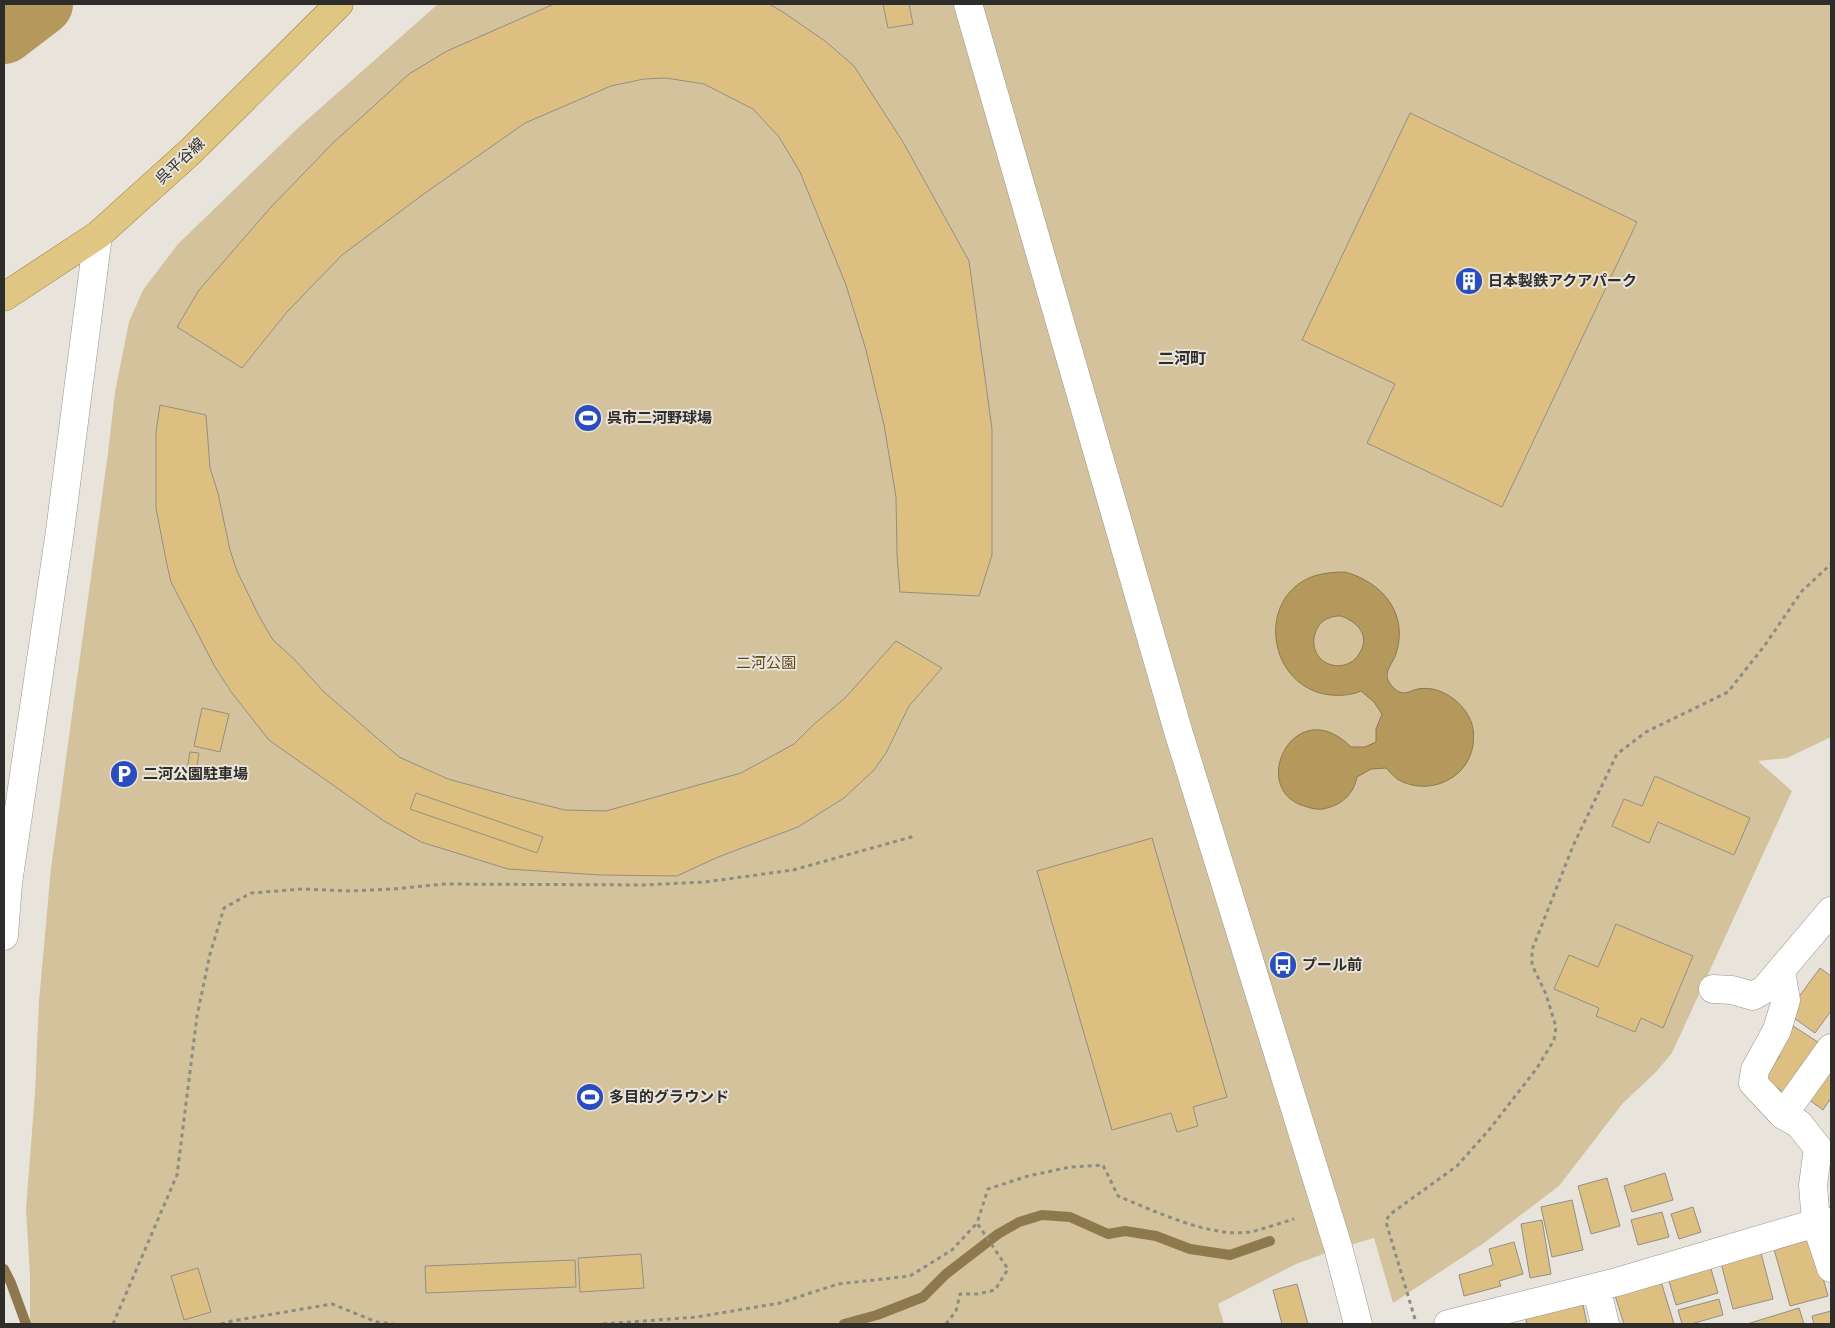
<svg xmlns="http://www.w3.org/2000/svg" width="1835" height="1328" font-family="Cabin,'Noto Sans JP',sans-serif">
	<rect width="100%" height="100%" fill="#e8e4db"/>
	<path fill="#d4c29c" d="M438,4H1831V737L1787,758L1758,761L1792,791L1672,1053L1656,1072L1623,1103L1559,1186L1484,1243L1393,1303L1374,1238L1337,1249L1296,1264L1218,1304L1224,1324H30V1275L26,1209L35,1093L39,1001L51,868L108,453L115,392L129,322L143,290L178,244L299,127Z"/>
	<path fill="#b5995c" stroke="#8d794d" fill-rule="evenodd" d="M1345,572C1382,582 1409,613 1396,654C1393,663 1383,672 1389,682C1392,687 1397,692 1403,693C1408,693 1413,690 1418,689C1439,685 1461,700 1470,719C1474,727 1474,737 1473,745C1468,780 1427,797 1397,779C1393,776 1390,772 1386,768L1371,769L1357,777C1354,793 1343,804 1327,808C1319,811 1310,808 1301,805C1249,785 1296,692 1351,747H1365L1376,742V729L1382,714L1374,702L1361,691C1352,695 1341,696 1331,695C1268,689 1254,597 1314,576C1324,573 1334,572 1345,572ZM1341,616C1358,622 1371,636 1359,654C1351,668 1330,670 1319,657C1309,645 1314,623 1329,618C1333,616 1337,616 1341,616Z"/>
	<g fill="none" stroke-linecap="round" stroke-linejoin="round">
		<path stroke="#8d794d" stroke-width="10" d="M4,1269L11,1283L26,1324
			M844,1324L877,1315L923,1297L946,1274L998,1234L1019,1222L1042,1215L1070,1217L1108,1234L1125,1231L1156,1236L1190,1249L1230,1255L1270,1241"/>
		<path stroke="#b5995c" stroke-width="62" d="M4,33L42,4"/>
	</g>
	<path fill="#ddc081" stroke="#928e86" d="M554,4H769L783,12L825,41L854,66L903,142L969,261L992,429V555L979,596L900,592L897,555L896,497L884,425L866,350L846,285L800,172L779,137L753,109L704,84L666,78L644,79L611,86L525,123L425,193L342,255L287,312L242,368L177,327L199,290L271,207L333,143L409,74L447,51Z
		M883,4H909L913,24L888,28Z
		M1410,113L1637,222L1502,507L1367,443L1395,384L1302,340Z
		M160,405L206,415L210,468L218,493L230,550L237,571L259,616L273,640L294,659L324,692L399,757L448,779L513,797L565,810L606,811L741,773L794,744L812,726L846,697L896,641L942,668L909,706L886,753L874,770L844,798L798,827L718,857L677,876L601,875L508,869L421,842L384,821L269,740L232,693L215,667L171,582L166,560L156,508V432Z
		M202,708L229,714L220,752L194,746Z
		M190,752L199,753L195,778L186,776Z
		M1655,776L1750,818L1734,855L1658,822L1649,843L1612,826L1624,799L1642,806Z
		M416,793L543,837L537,853L410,809Z
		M1152,838L1227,1097L1193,1107L1198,1126L1177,1132L1171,1113L1112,1130L1037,871Z
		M1616,924L1693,956L1663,1028L1641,1018L1635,1032L1596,1016L1599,1008L1554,989L1569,955L1598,967Z
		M1820,968L1831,976V1011L1815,1033L1787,1013Z
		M1790,1024L1821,1044L1786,1094L1763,1078L1780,1056L1769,1050Z
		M1825,1068L1831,1073V1098L1823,1110L1804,1096Z
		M1665,1173L1673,1200L1632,1212L1624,1186Z
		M1607,1178L1620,1226L1591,1234L1578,1186Z
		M1572,1200L1583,1250L1552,1257L1541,1207Z
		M1693,1207L1701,1232L1679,1239L1671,1214Z
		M1662,1212L1669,1237L1638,1245L1631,1220Z
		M1542,1220L1551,1274L1530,1278L1521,1224Z
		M1812,1238L1828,1296L1790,1306L1774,1249Z
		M1514,1242L1523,1274L1499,1281L1501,1286L1464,1296L1459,1275L1493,1265L1489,1249Z
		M1761,1253L1773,1299L1733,1309L1721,1263Z
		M641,1254L644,1288L580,1292L578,1258Z
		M575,1260L576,1287L426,1293L425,1266Z
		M1709,1262L1718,1293L1676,1305L1667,1274Z
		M198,1268L211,1312L184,1320L171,1276Z
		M1659,1275L1674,1324H1624L1613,1289Z
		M1297,1284L1308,1324H1282L1273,1290Z
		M1719,1299L1723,1315L1691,1324H1682L1678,1310Z
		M1582,1300L1587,1324H1527L1524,1313Z
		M1799,1308L1804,1324H1747Z
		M1831,1311V1324H1814L1812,1316Z"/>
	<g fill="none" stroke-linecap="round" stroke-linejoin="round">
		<defs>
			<path id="minor" d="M968,4L1179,734L1338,1247L1358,1324
				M4,936L8,883L60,531L98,235
				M1781,972L1786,1000L1777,1030L1755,1070L1753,1083L1783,1115L1799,1124L1818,1148L1813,1185L1816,1223L1831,1268
				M1713,989L1732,990L1753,996L1765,989L1831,911
				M1783,1115L1831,1048
				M1596,1287L1605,1324
				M1448,1324L1617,1282L1816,1223L1831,1222"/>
			<path id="major" d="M4,297L98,235L191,151L339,4"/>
		</defs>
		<use href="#minor" stroke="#99958d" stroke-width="29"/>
		<use href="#major" stroke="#95782f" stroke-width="29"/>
		<path stroke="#8e8b85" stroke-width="3" stroke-dasharray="4 4" stroke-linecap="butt" d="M1415,1319L1386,1222L1389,1215L1457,1166L1489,1130L1537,1068L1554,1040L1556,1027L1546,994L1532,965V950L1573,846L1617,754L1646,732L1728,692L1765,645L1802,591L1831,564
			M113,1324L177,1175L197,1016L210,954L224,908L251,893L303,889L350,891L393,889L445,884L643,885L705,882L793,870L915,836
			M221,1324L232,1321L332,1304L377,1322L393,1324
			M603,1324L697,1317L780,1303L838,1284L910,1276L952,1250L977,1223
			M946,1324L956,1311L960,1294H978L995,1290L1008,1269L977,1223L988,1189L1028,1176L1070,1167L1103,1165L1118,1196C1154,1211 1211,1238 1250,1232C1264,1229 1280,1223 1294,1219"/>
		<use href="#minor" stroke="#fff" stroke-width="28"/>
		<use href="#major" stroke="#e0c683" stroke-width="28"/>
	</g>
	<defs>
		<symbol id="building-disc" viewBox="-11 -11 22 22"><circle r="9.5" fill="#294dbc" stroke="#e8e4db"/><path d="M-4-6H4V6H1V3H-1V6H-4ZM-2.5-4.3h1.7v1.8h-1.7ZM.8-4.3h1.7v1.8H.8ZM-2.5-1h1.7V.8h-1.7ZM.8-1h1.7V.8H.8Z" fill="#fff"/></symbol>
		<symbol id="stadium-disc" viewBox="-11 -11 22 22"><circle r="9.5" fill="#294dbc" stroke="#e8e4db"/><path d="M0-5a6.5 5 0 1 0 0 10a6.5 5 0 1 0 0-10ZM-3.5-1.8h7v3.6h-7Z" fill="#fff"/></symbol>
		<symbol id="parking-disc" viewBox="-11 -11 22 22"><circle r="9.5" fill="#294dbc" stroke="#e8e4db"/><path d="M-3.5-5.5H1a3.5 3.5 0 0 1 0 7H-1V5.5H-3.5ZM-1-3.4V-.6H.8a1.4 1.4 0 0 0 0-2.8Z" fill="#fff"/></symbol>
		<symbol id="bus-disc" viewBox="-11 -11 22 22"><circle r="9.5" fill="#294dbc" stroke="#e8e4db"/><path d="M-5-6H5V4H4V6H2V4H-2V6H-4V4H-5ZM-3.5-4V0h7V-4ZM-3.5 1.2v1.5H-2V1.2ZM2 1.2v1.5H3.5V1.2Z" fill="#fff"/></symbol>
	</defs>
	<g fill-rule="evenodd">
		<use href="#building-disc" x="1453" y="265" width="32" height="32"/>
		<use href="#stadium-disc" x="572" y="402" width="32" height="32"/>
		<use href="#parking-disc" x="108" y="758" width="32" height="32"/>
		<use href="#bus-disc" x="1267" y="949" width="32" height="32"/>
		<use href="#stadium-disc" x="574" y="1081" width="32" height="32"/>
	</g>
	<g text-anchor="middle" stroke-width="4" stroke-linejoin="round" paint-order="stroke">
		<g font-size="15" fill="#2f2d2a" stroke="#e8e4db">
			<text transform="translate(180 161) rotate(-43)" y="5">呉平谷線</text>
		</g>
		<g font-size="15" font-weight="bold" fill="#2f2d2a" stroke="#e8e4db" text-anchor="start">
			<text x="1488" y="286">日本製鉄アクアパーク</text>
			<text x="607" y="423">呉市二河野球場</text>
			<text x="143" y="779">二河公園駐車場</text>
			<text x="1302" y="970">プール前</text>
			<text x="609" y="1102">多目的グラウンド</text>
		</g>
		<g font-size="15" fill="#5f4b1b" stroke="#e8e4db">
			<text x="766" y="668">二河公園</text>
		</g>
		<g font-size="16" font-weight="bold" fill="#2f2d2a" stroke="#e8e4db">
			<text x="1182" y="364">二河町</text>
		</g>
	</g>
	<rect width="1835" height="1328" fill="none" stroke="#2f2d2a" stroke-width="10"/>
</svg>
